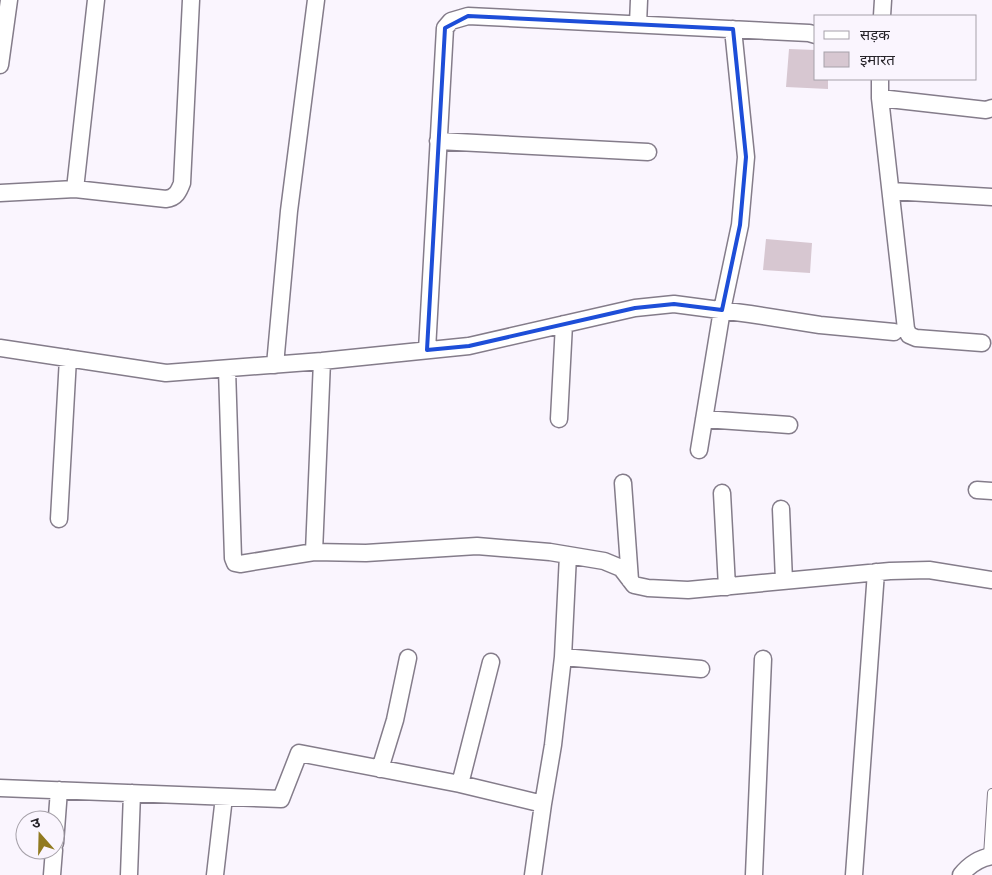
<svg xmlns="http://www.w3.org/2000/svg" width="992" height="875" font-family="'Open Sans','Noto Sans Devanagari',sans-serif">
	<rect width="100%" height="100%" fill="#faf5fe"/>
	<path fill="#d7c7d1" d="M789,49L816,50V79H828V89L786,87Z
		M766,239L812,243L810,273L763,270Z"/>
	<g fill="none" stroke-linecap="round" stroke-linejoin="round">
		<defs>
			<path id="lane" d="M988,856L992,793"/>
			<path id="street" d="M882,16L883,0
				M638,24L639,0
				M0,65L9,0
				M880,79V98L906,329L909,335L916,338L982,343
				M880,98L986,110L992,108
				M438,141L648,152
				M75,189L96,0
				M891,191L992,197
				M0,193L75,189L166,199C176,198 179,191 182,183L191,0
				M0,348L166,373L322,361L469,346L635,308L674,304L750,314L820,325L894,332
				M427,350L445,28L451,21L468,16L809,33L816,35
				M322,361L314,552L366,553L477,546L550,552L604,561L621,568L634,585L648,588L688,590L890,571L929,570L992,580
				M275,365L289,211L316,0
				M227,369L233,558L235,563L240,564L314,552
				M559,419L564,324
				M704,419L789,425
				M699,450L722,310L740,225L746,157L733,29
				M623,483L630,580
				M977,490L992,491
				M722,493L727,587
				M781,509L784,581
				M59,519L68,358
				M563,657L701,669
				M380,769L395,720L408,658
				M460,784L491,662
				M0,788L281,799L299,753L460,784L543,804L553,745L563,657L568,555
				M55,843L59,790
				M52,875L54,850
				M129,875L132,793
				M215,875L224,797
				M533,875L543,804
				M754,875L763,659
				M854,875L876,572
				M961,875C969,865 980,858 992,856"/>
		</defs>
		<use href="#lane" stroke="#847c8a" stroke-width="10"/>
		<use href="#street" stroke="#847c8a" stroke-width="19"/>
		<use href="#lane" stroke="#fff" stroke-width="8"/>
		<use href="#street" stroke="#fff" stroke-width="16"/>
	</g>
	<path fill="none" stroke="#1d4ed8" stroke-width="4" stroke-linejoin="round" d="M468,16L733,29L746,157L740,225L722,310L674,304L635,308L469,346L427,350L445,28Z"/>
	<rect x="814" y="15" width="162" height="65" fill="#faf5fe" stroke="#a6a1a9"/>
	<rect x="824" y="31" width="25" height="8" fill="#ffffff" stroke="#a6a1a9"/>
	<text x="860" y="40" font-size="15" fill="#27242a">सड़क</text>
	<rect x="824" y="52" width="25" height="15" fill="#d7c7d1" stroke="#a6a1a9"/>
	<text x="860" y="65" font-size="15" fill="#27242a">इमारत</text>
	<g transform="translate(40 835) rotate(340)"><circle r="24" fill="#faf5fe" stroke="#a6a1a9"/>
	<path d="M0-4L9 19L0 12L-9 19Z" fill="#917a20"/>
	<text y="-8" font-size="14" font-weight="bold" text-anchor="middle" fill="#27242a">उ</text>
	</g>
</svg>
